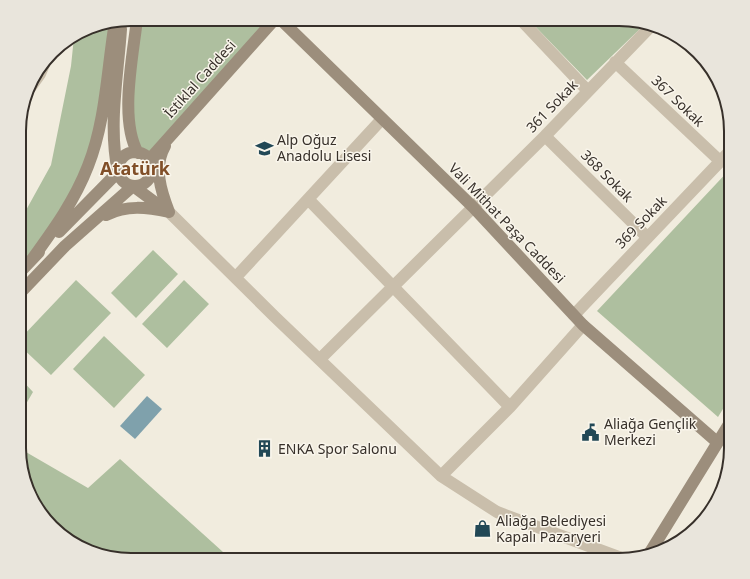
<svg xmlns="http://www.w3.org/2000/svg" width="750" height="579" font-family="'Noto Sans',sans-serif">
	<rect width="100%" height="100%" fill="#f1ecde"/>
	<path fill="#aebf9f" d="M137,19H275L145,156L138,153L130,85Z
		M528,19H626L645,24L587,80Z
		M115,22L89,166L20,272V218L25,212L51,165L71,66L74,37L95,25Z
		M731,168V396L718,417L597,311Z
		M153,250L178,274L136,318L111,293Z
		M76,280L111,313L51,375L19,345L20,339Z
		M184,280L209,304L167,348L142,324Z
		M104,336L145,375L114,408L73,369Z
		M19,377L33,392L19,416Z
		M19,448L88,488L120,459L223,552L227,560H124L89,552L57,532L30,497L19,455Z"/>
	<path fill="#7fa1ac" d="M147,396L162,409L135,439L120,426Z"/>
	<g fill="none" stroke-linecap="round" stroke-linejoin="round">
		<path stroke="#c9beab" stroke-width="12" d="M520,19L588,91
			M615,62L721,162
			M30,88L40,74L46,60
			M545,136L647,237
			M308,199L510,407
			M169,212L275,317L441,476L497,512L624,559
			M236,277L382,119
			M574,315L731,150
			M320,359L545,136L652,25
			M441,476L510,407L583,325"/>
		<path stroke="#9c8e7c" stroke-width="12" d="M137,19C133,56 119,120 138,153
			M280,19L473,207L583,325L717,442
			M165,146C153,167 161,191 169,212
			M118 169a17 17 0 1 1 34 0a17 17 0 1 1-34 0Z
			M149,160L275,19
			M118,172C108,126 118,75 121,29
			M133,186L164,209
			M106,215C127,205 146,207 169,212
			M59,232L118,172
			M33,258C54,229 75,200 88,166C106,121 107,69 115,22
			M20,272L39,252
			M20,293L65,246L133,186
			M649,554L731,421"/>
	</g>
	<defs>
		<symbol id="school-bare" viewBox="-9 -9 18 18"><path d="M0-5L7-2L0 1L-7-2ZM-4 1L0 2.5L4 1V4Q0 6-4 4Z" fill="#224856" stroke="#f9f5eb" stroke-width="2.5" paint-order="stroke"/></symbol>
		<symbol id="civic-bare" viewBox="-9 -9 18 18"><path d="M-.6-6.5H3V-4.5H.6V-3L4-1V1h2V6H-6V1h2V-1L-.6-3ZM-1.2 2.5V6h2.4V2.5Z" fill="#224856" stroke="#f9f5eb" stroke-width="2.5" paint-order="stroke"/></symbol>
		<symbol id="building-bare" viewBox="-9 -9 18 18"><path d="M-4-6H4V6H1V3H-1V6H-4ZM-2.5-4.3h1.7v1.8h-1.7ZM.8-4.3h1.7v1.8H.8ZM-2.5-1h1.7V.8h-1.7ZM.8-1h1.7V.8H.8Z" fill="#224856" stroke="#f9f5eb" stroke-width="2.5" paint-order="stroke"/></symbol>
		<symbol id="shop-bare" viewBox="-9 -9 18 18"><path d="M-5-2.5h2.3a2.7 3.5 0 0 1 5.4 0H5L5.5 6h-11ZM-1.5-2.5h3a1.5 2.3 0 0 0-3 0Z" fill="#224856" stroke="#f9f5eb" stroke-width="2.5" paint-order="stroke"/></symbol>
	</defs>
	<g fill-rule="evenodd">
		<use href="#school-bare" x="252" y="136" width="25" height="25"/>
		<use href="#civic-bare" x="578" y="420" width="25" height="25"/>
		<use href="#building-bare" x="252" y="436" width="25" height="25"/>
		<use href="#shop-bare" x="470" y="516" width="25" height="25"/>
	</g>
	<g text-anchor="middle" stroke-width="3" stroke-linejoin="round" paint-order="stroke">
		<g font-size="14" fill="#37302a" stroke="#f9f5eb">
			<text transform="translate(200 79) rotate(-48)" y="5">İstiklal Caddesi</text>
			<text transform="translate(678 101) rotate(44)" y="5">367 Sokak</text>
			<text transform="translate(552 106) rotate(-46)" y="5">361 Sokak</text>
			<text transform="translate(607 176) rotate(45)" y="5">368 Sokak</text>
			<text transform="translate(641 222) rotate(-46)" y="5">369 Sokak</text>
			<text transform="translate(507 223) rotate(46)" y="5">Vali Mithat Paşa Caddesi</text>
		</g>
		<g font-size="14" fill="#37302a" stroke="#f9f5eb" text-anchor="start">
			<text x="277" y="145">Alp Oğuz<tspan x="277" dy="16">Anadolu Lisesi</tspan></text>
			<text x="604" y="429">Aliağa Gençlik<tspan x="604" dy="16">Merkezi</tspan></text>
			<text x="278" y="454">ENKA Spor Salonu</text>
			<text x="496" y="526">Aliağa Belediyesi<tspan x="496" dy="16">Kapalı Pazaryeri</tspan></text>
		</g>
		<g font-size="18" font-weight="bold" fill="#814f28" stroke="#f9f5eb">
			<text x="135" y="175">Atatürk</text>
		</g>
	</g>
	<path d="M0 0H750V579H0ZM131 26H619A105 105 0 0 1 724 131V448A105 105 0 0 1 619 553H131A105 105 0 0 1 26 448V131A105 105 0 0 1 131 26Z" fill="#e9e5dc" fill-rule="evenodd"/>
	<path fill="none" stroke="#37302a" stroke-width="2" d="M131 26H619A105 105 0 0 1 724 131V448A105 105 0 0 1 619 553H131A105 105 0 0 1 26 448V131A105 105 0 0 1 131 26Z"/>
</svg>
